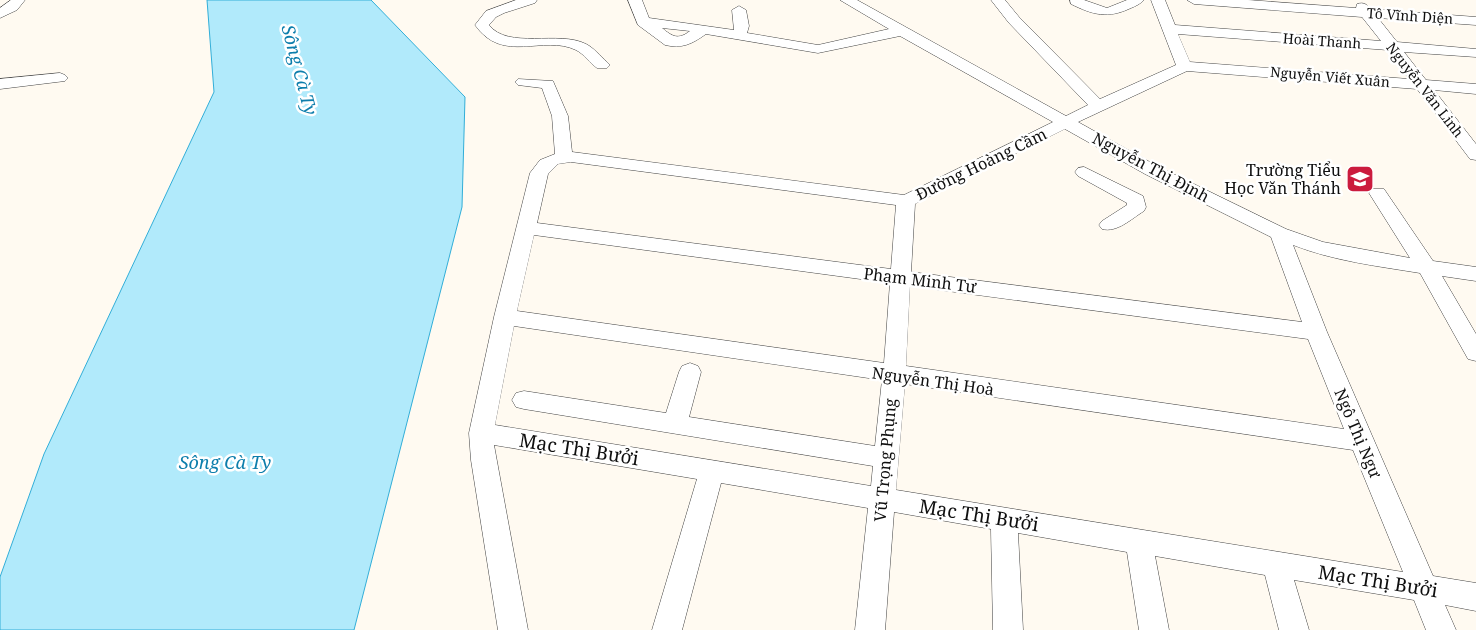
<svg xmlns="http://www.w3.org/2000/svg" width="1476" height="630" font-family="'Noto Serif',serif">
	<rect width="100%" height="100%" fill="#fffaf1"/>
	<path fill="#b1eafb" stroke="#32aed8" d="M207,0H371L465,97L462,207L354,630H0V577L44,454L214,92Z"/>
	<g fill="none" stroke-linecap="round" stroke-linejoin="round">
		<defs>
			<path id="minor" d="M11,0H25L17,10L0,18V8Z
				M516,0H537L535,3L504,13L496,17L489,25C508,50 559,30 586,44C594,48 600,56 607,62L610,65L607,68H597C590,63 584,54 576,50C543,34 503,65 475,25L486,11Z
				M628,0H642L649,18L734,30L732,10L739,6L746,10L749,26L747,33L818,45L889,29L840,0H857L1066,116L1088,105L1009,23L991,0H1005L1019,17L1100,99L1176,65L1151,0H1165L1175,25L1381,41L1362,17L1194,4L1187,0H1248L1356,8L1357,4C1364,2 1366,4 1371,9L1476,17V25L1378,18L1397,42L1476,49V57L1404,52L1426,80L1476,84V94L1434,90L1476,144V160L1470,159L1417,89L1187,71L1078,122L1157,166L1286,229L1323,242L1410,258L1369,193L1372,189H1384L1433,261L1476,267V281L1442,276L1476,334V361L1468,359L1420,273C1377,266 1334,261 1293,245L1327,332L1433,576L1476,583V611L1445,605L1456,630H1426L1414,600L1294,580L1309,630H1279L1265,575L1155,556L1169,630H1139L1127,552L1018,533L1023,630H993L991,529L894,512L885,630H855L868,508L721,483L682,630H652L697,479L494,445L528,630H498L471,460L469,433L494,317L530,173L540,160L555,154L552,116L542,88L518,85L515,82L518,79L553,81L568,116L572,152L904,195L1053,122L900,36L818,53L706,34C692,44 682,49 665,45L638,25ZM662,28L690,31C678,40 673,37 662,28ZM1178,34L1388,50L1409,79L1190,62ZM1065,129L1145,174L1271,237L1302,322L911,272L915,204ZM571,162L896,205L891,269L537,223L548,174L558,164ZM534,235L890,283L884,363L517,311ZM910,286L1308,339L1344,429L906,366ZM514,326L882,380L875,446L689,417L701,372L698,366L690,363L682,366L679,372L666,413L524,391L516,393L512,400L516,407L524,409L873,466L871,486L495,425ZM905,384L1353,450L1403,572L896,490Z
				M1070,0H1084L1107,8L1127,0H1144C1140,4 1136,6 1131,8C1108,19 1093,15 1071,4Z
				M60,73L65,75L68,78L65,81L0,89V79Z
				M1084,167L1143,196L1146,207L1144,211C1131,219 1117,233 1102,229L1099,225L1102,221L1127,205V203L1078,176L1075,172L1078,168Z"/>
		</defs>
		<use href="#minor" stroke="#424242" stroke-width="1"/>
		<use href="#minor" fill="#fff" fill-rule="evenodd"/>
	</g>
	<defs>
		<symbol id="school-square" viewBox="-11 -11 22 22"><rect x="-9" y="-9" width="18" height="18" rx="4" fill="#cb1b3d" stroke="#fff"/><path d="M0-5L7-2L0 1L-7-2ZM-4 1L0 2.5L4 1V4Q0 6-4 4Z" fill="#fff"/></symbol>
	</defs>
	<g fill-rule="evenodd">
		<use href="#school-square" x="1344" y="163" width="32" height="32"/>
	</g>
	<g text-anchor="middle" stroke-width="5" stroke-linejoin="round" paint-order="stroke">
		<g font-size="14" fill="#0f0f0f" stroke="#fff">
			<text transform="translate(1410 16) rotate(4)" y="5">Tô Vĩnh Diện</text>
			<text transform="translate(1322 41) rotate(4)" y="5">Hoài Thanh</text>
			<text transform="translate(1330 77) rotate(5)" y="5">Nguyễn Viết Xuân</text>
			<text transform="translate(1425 90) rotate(52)" y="5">Nguyễn Văn Linh</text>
		</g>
		<g font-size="16" fill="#0f0f0f" stroke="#fff">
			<text transform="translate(981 164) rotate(-26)" y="6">Đường Hoàng Cầm</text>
			<text transform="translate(1151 167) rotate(28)" y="6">Nguyễn Thị Định</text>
			<text transform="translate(920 280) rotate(7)" y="6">Phạm Minh Tư</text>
			<text transform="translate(933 381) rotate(8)" y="6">Nguyễn Thị Hoà</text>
			<text transform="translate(1358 433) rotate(67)" y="6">Ngô Thị Ngư</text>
			<text transform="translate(885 460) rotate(-85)" y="6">Vũ Trọng Phụng</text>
		</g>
		<g font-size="16" fill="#0f0f0f" stroke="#fff" text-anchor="end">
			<text x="1341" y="176">Trường Tiểu<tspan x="1341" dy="18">Học Văn Thánh</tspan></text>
		</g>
		<g font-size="18" font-style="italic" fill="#0d7eac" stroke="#fff">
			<text transform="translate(299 70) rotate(75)" y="6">Sông Cà Ty</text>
			<text x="225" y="469">Sông Cà Ty</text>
		</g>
		<g font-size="19" fill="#0f0f0f" stroke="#fff">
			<text transform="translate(579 449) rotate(9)" y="7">Mạc Thị Bưởi</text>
			<text transform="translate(979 515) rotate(9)" y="7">Mạc Thị Bưởi</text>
			<text transform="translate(1378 581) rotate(9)" y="7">Mạc Thị Bưởi</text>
		</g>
	</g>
</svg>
